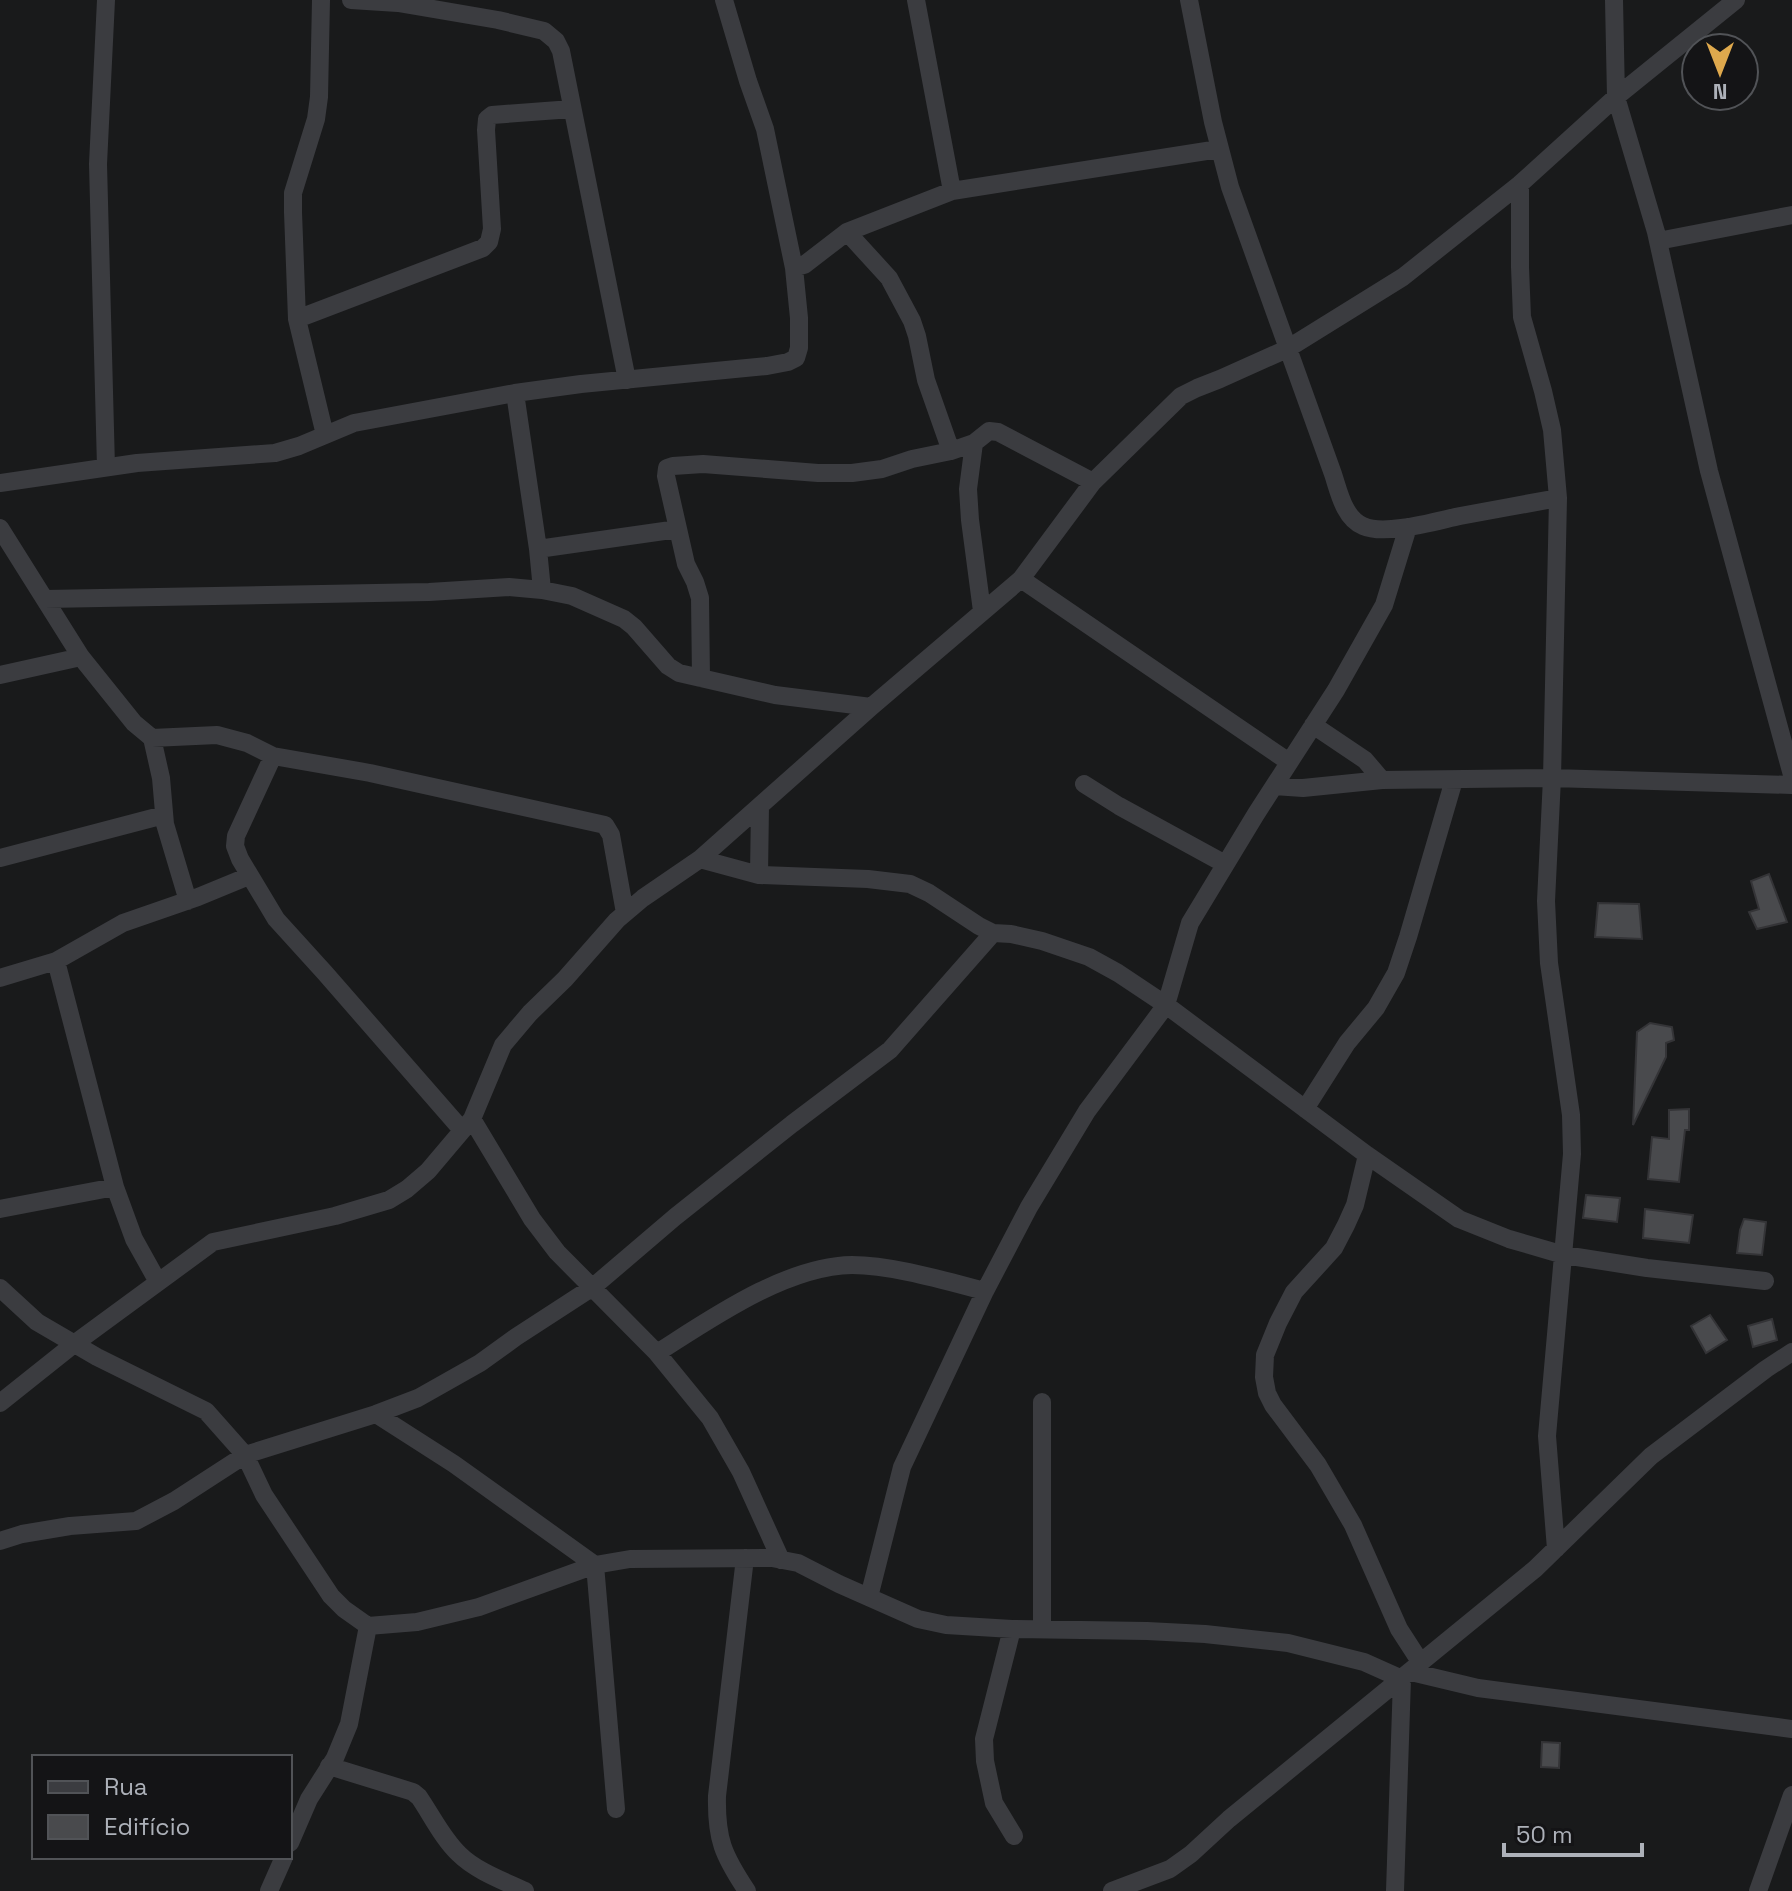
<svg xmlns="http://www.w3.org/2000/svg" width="1792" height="1891" font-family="'Space Grotesk',sans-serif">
	<rect width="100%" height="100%" fill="#191a1b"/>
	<path fill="#494a4d" stroke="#343437" stroke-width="2" d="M1769,874L1787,922L1757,929L1749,912L1759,909L1751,881Z
		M1598,903L1639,904L1642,939L1595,937Z
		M1650,1023L1672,1027L1674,1040L1666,1043V1057L1633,1125L1637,1032Z
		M1689,1109V1130H1685L1679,1182L1648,1179L1652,1137L1669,1139V1110Z
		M1586,1195L1620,1198L1617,1222L1583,1218Z
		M1645,1209L1693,1215L1689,1243L1643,1238Z
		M1744,1219L1766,1222L1762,1255L1737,1253L1740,1230Z
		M1710,1315L1727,1340L1706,1353L1691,1326Z
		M1772,1319L1777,1340L1753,1347L1748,1326Z
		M1542,1742L1560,1743L1559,1768L1541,1767Z"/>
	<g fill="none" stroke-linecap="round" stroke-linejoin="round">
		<path stroke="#3b3c40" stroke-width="18" d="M321,0L319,97L316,119L293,193V212L297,319L325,435
			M351,0L398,3L498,20L544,31L556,41L561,51L627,380
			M916,0L952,191
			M1189,0L1213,122L1230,187L1333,474C1339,492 1344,518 1363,526C1385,536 1436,521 1460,516C1493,510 1525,504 1558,498
			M1614,0L1616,97L1656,232L1709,471L1792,775
			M1520,184V267L1522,317L1543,391L1552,430L1558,498L1552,778L1546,901L1549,963L1571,1115L1572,1154L1547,1436L1556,1549
			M847,232L889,278L912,321L917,336L926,380L951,451
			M1658,241L1792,215
			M794,268L804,265L847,232L952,191L1219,149
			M297,319L483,248L489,242L492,229L486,130L487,119L492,115L572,109
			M515,393L538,549L542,590
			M974,443L968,489L970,520L982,611
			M106,467L98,164L106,0
			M0,483L137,463L275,453L299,446L354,423L515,393L581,384L767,366L788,362L796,358L799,348V318L794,268L765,129L748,81L724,0
			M0,528L81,657L134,723L152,738L161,778L165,824L188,901
			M538,549L678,529
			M1021,579L1289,762
			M45,599L429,592L509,587L542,590L572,596L624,619L634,627L668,666L679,673L775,695L871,707
			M0,675L81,657
			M701,678L700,598L695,582L686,564L666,476L667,468L673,466L703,464L818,473H852L882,469L912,459L951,451L974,443L989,431L998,432L1093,482
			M1313,725L1365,760L1382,780
			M152,738L217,735L247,743L273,756L370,773L605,825L611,835L625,913
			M273,756L236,836L235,846L240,859L276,919L325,973L462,1130
			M1084,784L1119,806L1225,864
			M1274,786L1303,788L1382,780L1552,778L1792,785
			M0,858L164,815
			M700,859L759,875L868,879L910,884L929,893L979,926L993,933L1011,934L1042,941L1089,957L1118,973L1166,1005L1367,1155L1459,1219L1509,1239L1564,1255L1647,1268L1765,1281
			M759,875L760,806
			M56,961L115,1187L134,1239L158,1282
			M0,978L56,961L123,923L198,897L249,876
			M1305,1109L1347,1043L1376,1008L1396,973L1408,937L1454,780
			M472,1119L532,1219L557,1252L657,1353L710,1418L741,1472L781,1560
			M1367,1155L1355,1205L1346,1225L1334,1248L1294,1292L1278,1323L1265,1355L1264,1377L1267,1393L1273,1405L1318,1465L1353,1525L1399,1629L1421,1663
			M0,1209L115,1187
			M0,1288L37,1322L97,1357L206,1411L245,1455L264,1495L331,1596L344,1609L368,1626L417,1622L479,1607L595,1565L630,1559L772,1558L798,1563L839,1584L918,1619L946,1625L1012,1629L1147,1631L1205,1634L1288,1643L1364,1662L1402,1679L1395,1891
			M657,1353C712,1318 786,1266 852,1265C892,1265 946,1281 985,1291
			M1042,1402V1629
			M0,1403L74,1344L213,1242L335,1216L389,1200L407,1189L428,1171L472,1119L503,1045L530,1013L565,979L617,920L643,898L700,859L871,707L1021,579L1093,482L1181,396L1197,388L1220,379L1287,349L1403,277L1520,184L1616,97L1736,0
			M376,1414L454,1464L595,1565L616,1809
			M0,1541L22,1534L70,1526L136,1521L174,1501L245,1455L376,1414L418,1398L480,1363L516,1337L593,1287L675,1217L792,1124L890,1050L993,933
			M745,1558L717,1796C716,1839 723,1855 747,1891
			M869,1597L902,1467L985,1291L1029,1207L1087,1111L1166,1005L1190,923L1256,814L1336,690L1384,605L1408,527
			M1012,1629L984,1739L985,1761L994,1803L1014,1836
			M1411,1672L1478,1688L1792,1729
			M329,1766L413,1792L419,1797C432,1816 443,1839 459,1854C476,1871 504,1881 525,1891
			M290,1843L309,1799L335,1758L349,1724L368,1626
			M269,1891L284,1857
			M1112,1891L1170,1869L1191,1854L1229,1819L1535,1569L1651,1456L1766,1369L1792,1352
			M1758,1891L1792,1795"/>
	</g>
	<rect x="32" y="1755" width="260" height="104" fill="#141416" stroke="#515357" stroke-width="2"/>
	<rect x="48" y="1781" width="40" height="12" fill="#3b3c40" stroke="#515357" stroke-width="2"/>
	<text x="104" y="1795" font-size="24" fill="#adb1b9">Rua</text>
	<rect x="48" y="1815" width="40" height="24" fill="#494a4d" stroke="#515357" stroke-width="2"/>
	<text x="104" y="1835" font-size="24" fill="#adb1b9">Edifício</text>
	<g transform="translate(1720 72) rotate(180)"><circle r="38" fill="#141416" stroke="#515357" stroke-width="2"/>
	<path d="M0-6L14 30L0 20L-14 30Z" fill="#dfa94d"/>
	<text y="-12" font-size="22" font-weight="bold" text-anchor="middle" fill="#adb1b9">N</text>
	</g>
	<path d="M1504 1843v12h138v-12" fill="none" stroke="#adb1b9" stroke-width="4"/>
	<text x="1516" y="1843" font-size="24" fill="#adb1b9" stroke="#141416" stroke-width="6" paint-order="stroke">50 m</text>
</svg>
